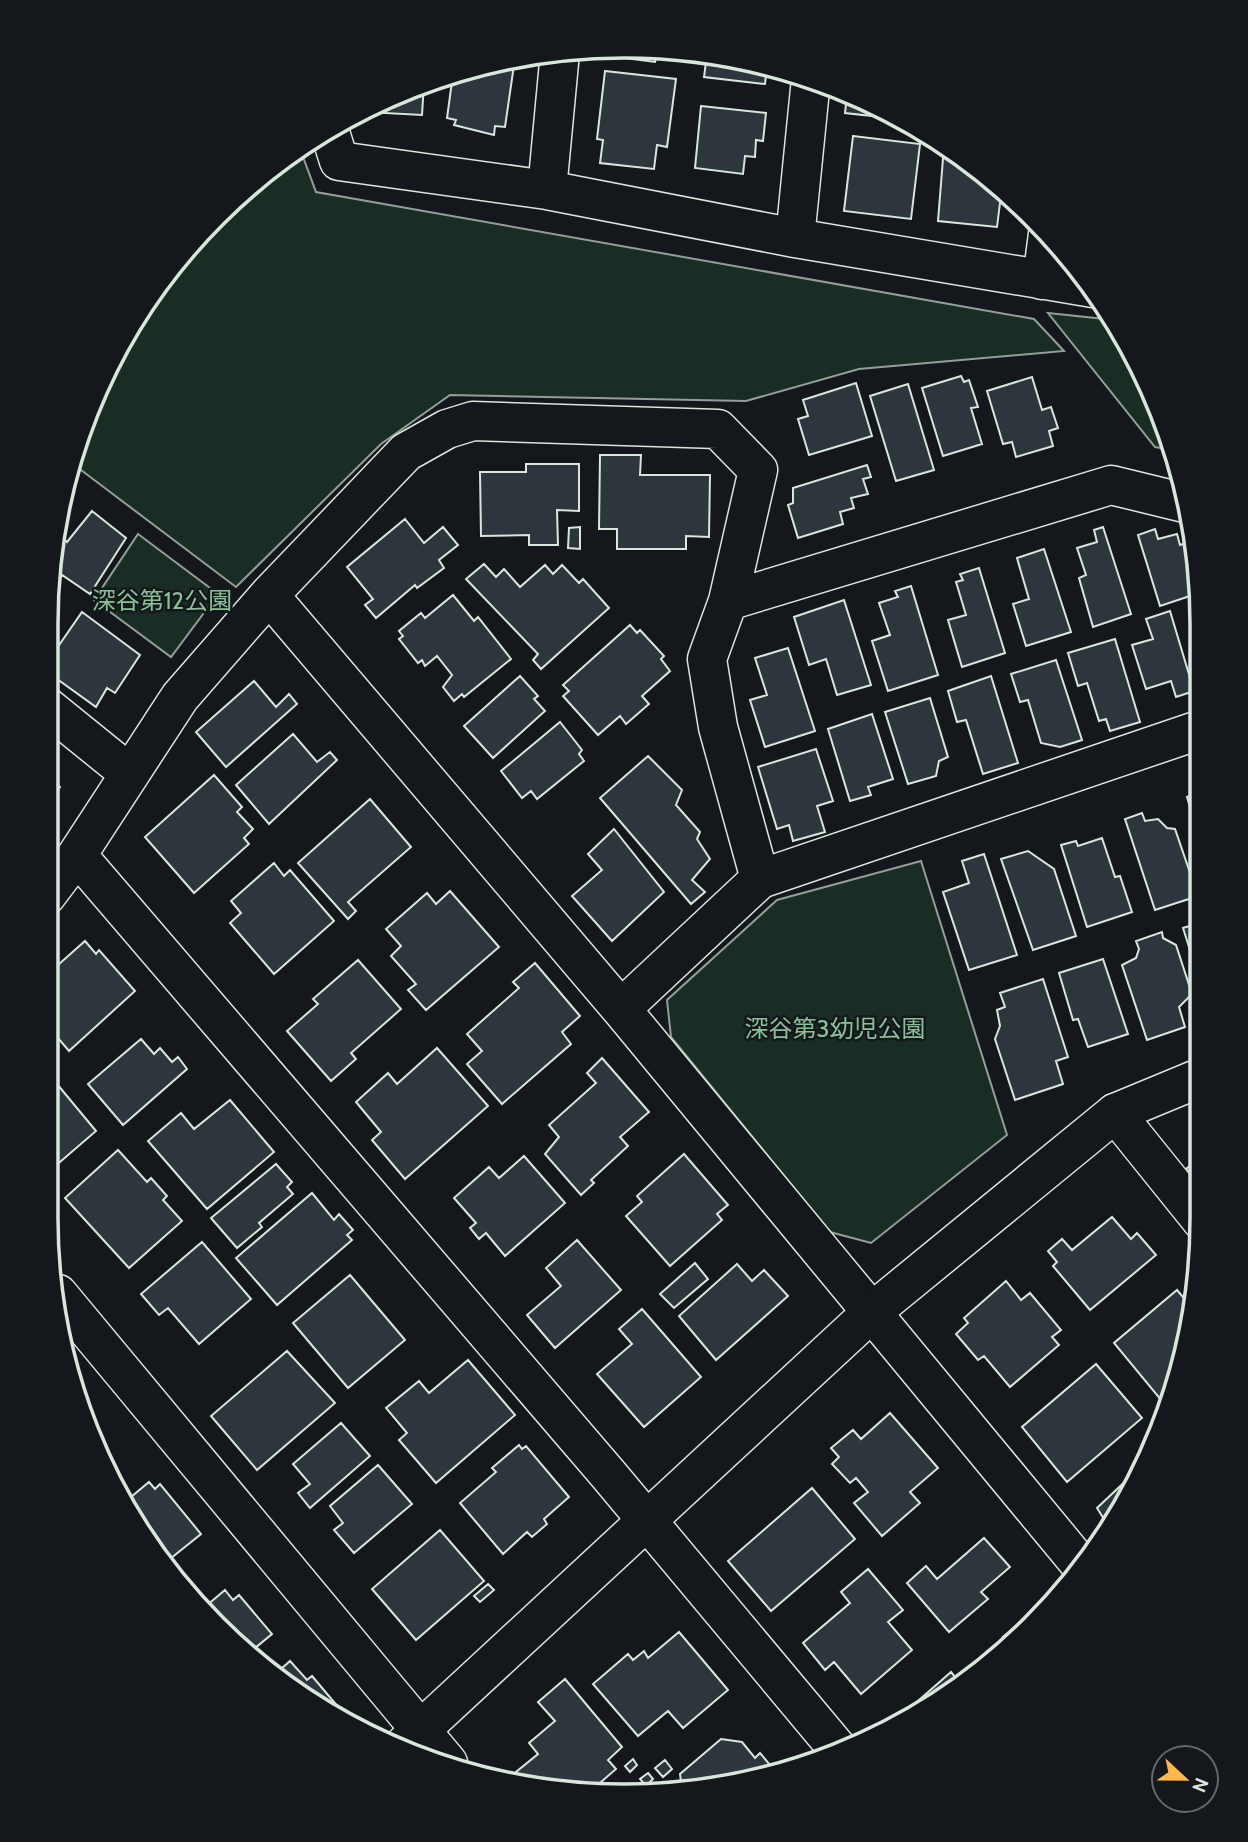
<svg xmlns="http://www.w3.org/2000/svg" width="1248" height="1842" font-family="Cabin,'Noto Sans JP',sans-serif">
	<rect width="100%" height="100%" fill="#14181c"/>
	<path fill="#1a2d24" stroke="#939e99" stroke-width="2" d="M299,146L316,192L1034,319L1064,351L859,369L746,401L450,395L381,444L236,587L73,464L105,368L215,215Z
		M1048,313L1114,320L1158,402L1173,450L1155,447Z
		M138,534L218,594L171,657L94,600Z
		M921,861L1007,1135L871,1243L830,1232L671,1037L667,1000L777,900Z"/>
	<path fill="#2c363c" stroke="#d8e6dc" stroke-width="2" d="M624,46L676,51V59L656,57L655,62L608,56L609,47Z
		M707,54L736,57L767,66L765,84L704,77Z
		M509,57L515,58L505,127L495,126L494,135L454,125L456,120L447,118L453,74Z
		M605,71L676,79L667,147L657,145L654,169L600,163L603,140L597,139Z
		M424,83L422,115L365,112L402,90Z
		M851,93L900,119L845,113L847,95Z
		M701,106L766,113L763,141L756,140L755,157L745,156L743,174L695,168Z
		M853,136L920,144L911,219L844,211Z
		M944,146L950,147L1015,200V205L1000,203L997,227L938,221Z
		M961,376L964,382L969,380L978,407L971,408L982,444L943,456L922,388Z
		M1032,377L1042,410L1051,407L1058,428L1049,431L1053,446L1016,457L1012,442L1003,444L987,391Z
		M856,383L872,436L809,455L798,419L808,416L803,400Z
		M908,384L934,470L896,481L870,396Z
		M600,455H641L640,475H710L709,537L686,536V549H617V529H599Z
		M526,464H579V511L557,510L558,545H529V535L481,536L480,472H526Z
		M867,465L871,477L863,479L868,494L851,498L854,508L840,512L843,524L798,538L788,505L793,503V488Z
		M92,511L126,538L90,594L62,575L48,597L55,532L67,542Z
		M405,519L424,543L443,527L458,545L439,560L444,568L417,588L415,585L376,618L365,605L373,599L347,567Z
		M580,527V549L568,548L569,528Z
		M1103,527L1131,614L1093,627L1079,578L1086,575L1077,548L1097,542L1094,530Z
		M1155,529L1158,539L1177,534L1180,545L1193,541L1199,593L1160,606L1138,535Z
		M1044,549L1071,632L1026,646L1013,604L1029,599L1017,558Z
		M484,564L496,577L504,569L520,587L545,565L553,574L562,565L579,583L583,579L609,608L541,669L533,660L538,654L466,579Z
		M979,568L1005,653L962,667L948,620L966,615L956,582L963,580L960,574Z
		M911,586L938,675L888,691L872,641L890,635L879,603L898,597L895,591Z
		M453,595L474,621L478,617L511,659L464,697L462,694L454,701L443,687L452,675L437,656L425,666L422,660L418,663L399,639L403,636L399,631L421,613L425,618Z
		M844,600L871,685L837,695L826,659L809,665L794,617Z
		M1170,611L1194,691L1176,697L1171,681L1146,689L1132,645L1153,639L1146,619Z
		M82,612L140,655L115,693L107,688L96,707L46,671V664Z
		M1201,613L1202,624V652L1191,616Z
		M630,625L637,633L640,630L664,656L661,659L670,671L642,696L649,704L626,724L620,716L598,735L563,696L569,691L563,685Z
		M1115,639L1140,722L1110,731L1106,719L1099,721L1087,683L1078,686L1068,653Z
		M788,648L815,731L765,747L750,700L767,695L755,658Z
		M1056,660L1082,740L1060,747L1041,743L1028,700L1020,702L1011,674Z
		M520,676L538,696L534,699L545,711L493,758L464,726Z
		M991,676L1018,763L983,774L966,720L957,722L948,691Z
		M254,681L276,707L289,694L297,704L226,767L196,732Z
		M930,698L948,757L939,761L936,776L908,784L885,712Z
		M872,714L893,779L868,787L871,795L850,801L828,729Z
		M560,722L582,750L579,754L584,761L537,799L531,791L522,798L501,771Z
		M293,734L317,762L330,752L337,760L269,824L236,785Z
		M46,748L55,755L46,768Z
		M816,749L833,801L817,806L825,832L793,841L789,825L777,829L758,767Z
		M648,756L682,790L676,805L700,832L697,839L710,859L692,880L705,892L691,904L600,798Z
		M46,775L60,787L46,804Z
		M214,775L242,807L237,812L253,829L244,838L249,844L194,893L145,837Z
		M1202,792V848L1187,797Z
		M370,799L411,847L348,902L356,911L348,919L298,863Z
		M1142,813L1145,821L1158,819L1167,828L1175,829L1198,896L1155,910L1125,819Z
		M614,829L664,892L612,941L572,896L602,870L588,854Z
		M1102,838L1115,877L1120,876L1132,912L1087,927L1061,845L1076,841L1078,846Z
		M1028,851L1054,869L1076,936L1033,950L1001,859Z
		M984,854L1017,955L969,970L943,892L969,883L962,861Z
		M274,863L284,876L290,870L334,921L274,974L230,923L241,913L231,901Z
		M450,891L499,947L426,1010L408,990L416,984L391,956L401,946L386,929L427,893L436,904Z
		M1202,922V988L1183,928Z
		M1162,932L1163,938L1176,945L1192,994L1179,1007L1185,1027L1147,1040L1122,965L1136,958L1139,949L1136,941Z
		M85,941L96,954L99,950L135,991L69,1051L46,1024V968L49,973Z
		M1103,959L1128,1034L1088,1047L1078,1019L1073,1020L1059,973Z
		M358,960L401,1009L351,1053L356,1059L331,1081L287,1031L318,1004L313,999Z
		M535,963L580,1016L562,1032L571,1044L502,1104L467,1064L482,1051L467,1034L519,988L513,982Z
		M1043,979L1068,1057L1056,1061L1063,1084L1015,1100L995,1039L1000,1026L997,1010L1005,1007L1000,993Z
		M141,1039L154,1054L160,1048L172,1062L178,1057L187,1069L123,1125L88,1084Z
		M437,1048L488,1106L405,1179L372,1140L381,1132L356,1102L388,1073L397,1084Z
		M602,1058L649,1112L620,1137L628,1146L591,1180L594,1183L581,1195L545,1154L559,1137L549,1125L596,1083L587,1073Z
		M52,1078L96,1131L46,1174V1083Z
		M230,1100L274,1152L207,1209L148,1141L181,1113L194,1129Z
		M118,1150L147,1182L151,1178L167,1196L163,1200L182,1221L129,1268L65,1198Z
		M684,1154L728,1205L717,1214L722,1220L670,1266L626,1216L642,1202L637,1196Z
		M524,1156L565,1203L505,1256L486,1233L479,1239L470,1228L476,1223L454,1198L489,1167L499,1178Z
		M1202,1156V1189L1186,1169Z
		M276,1164L292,1182L287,1187L293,1194L259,1223L262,1227L237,1248L211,1218Z
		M312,1193L334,1220L339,1214L353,1230L347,1235L352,1240L277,1305L236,1258Z
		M1112,1217L1131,1239L1137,1233L1156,1255L1090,1310L1053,1266L1057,1262L1048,1251L1062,1239L1072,1250Z
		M577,1240L621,1290L555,1348L527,1315L561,1286L546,1268Z
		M202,1242L251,1299L199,1344L168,1308L159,1315L141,1294Z
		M695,1263L708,1279L674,1308L660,1294Z
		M737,1264L752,1281L764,1270L788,1296L716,1360L679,1316Z
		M350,1275L405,1340L348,1388L293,1323Z
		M1006,1281L1021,1300L1030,1293L1061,1330L1052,1337L1059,1345L1010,1387L984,1356L978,1360L956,1334L968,1323L964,1318Z
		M1177,1290L1194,1310L1191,1330L1166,1406L1114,1343Z
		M642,1309L701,1377L644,1427L597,1374L632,1344L619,1329Z
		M287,1351L335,1403L257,1470L211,1416Z
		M468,1360L515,1415L436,1483L399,1440L407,1433L386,1408L419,1381L429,1393Z
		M1096,1364L1142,1418L1067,1482L1022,1427Z
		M890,1413L938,1468L910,1492L920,1503L882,1536L854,1503L868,1492L856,1478L850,1483L832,1464L839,1457L831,1448L853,1430L861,1439Z
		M341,1423L370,1456L310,1508L298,1493L310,1484L293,1464Z
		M99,1442L110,1456L104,1461L96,1445Z
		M519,1445L522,1449L526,1446L569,1497L544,1519L547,1524L532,1537L527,1532L503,1554L460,1503L496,1472L492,1468Z
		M1148,1460L1143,1474L1107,1524L1097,1508Z
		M378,1465L412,1504L354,1553L334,1530L343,1523L330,1506Z
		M149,1482L155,1489L160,1484L201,1534L165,1563L143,1540L125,1502Z
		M812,1488L855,1539L771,1611L728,1561Z
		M440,1530L484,1581L416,1640L372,1589Z
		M984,1538L1010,1567L981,1592L988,1599L949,1632L907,1583L926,1566L937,1579Z
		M868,1569L903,1610L888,1622L912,1650L861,1694L834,1662L825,1670L803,1643L850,1603L841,1592Z
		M488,1584L494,1590L480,1602L474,1596Z
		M225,1590L233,1600L239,1595L272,1634L249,1653L206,1606Z
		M1040,1606L1045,1611L1033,1627L987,1662L1008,1643L1003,1637Z
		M679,1632L728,1690L683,1728L668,1711L638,1736L593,1684L628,1654L633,1660L644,1651L648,1658Z
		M290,1661L307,1680L312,1676L339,1708L334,1713L272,1677Z
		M951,1672L960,1683L913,1719L886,1729Z
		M565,1679L622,1747L608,1760L616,1769L586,1795L523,1781L516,1772L538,1754L529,1743L555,1721L538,1702Z
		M721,1739L742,1742L755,1758L760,1753L775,1771L737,1785L682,1789L680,1774Z
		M633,1759L637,1765L630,1772L625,1766Z
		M665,1760L672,1769L663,1777L655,1768Z
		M648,1773L653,1779L646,1786L640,1779Z"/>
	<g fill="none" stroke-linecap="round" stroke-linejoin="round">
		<defs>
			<path id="street" d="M329,129L339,161L547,190L795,238L1093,288
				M547,190L560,52
				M795,238L811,79
				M1042,280L1048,234
				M269,595L621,1009
				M728,601L1111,485L1189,504
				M46,706L130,774
				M77,855L608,1474L837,1748
				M760,879L1202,729
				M46,896L77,855L180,697L269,595L406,452L447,429L473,421L718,429L758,470L728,601L707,659L718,727L760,879L621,1009L1079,1563
				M1115,1113L1202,1221
				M58,1294L448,1763"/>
			<path id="secondary" d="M399,1750L872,1312L1115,1113L1202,1077"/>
		</defs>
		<use href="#street" stroke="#d8e6dc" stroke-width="41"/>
		<use href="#secondary" stroke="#d8e6dc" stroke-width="41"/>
		<use href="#street" stroke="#14181c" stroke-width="38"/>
		<use href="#secondary" stroke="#14181c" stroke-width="38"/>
	</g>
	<g text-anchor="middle" stroke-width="5" stroke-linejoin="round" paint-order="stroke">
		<g font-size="24" fill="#8ac095" stroke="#14181c">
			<text x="162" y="609">深谷第12公園</text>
			<text x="835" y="1037">深谷第3幼児公園</text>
		</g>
	</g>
	<path d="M0 0H1248V1842H0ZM624 58H624A566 566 0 0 1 1190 624V1218A566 566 0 0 1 624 1784H624A566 566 0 0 1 58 1218V624A566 566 0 0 1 624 58Z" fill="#14181c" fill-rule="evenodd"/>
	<path fill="none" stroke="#d8e6dc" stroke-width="3.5" d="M624 58H624A566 566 0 0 1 1190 624V1218A566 566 0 0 1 624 1784H624A566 566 0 0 1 58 1218V624A566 566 0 0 1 624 58Z"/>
	<g transform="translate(1185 1779) rotate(112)"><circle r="33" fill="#14181c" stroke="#626a69" stroke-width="2"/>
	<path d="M0-5L12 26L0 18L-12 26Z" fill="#ffb74d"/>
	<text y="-10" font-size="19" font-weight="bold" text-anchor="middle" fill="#d8e6dc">N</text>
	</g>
</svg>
